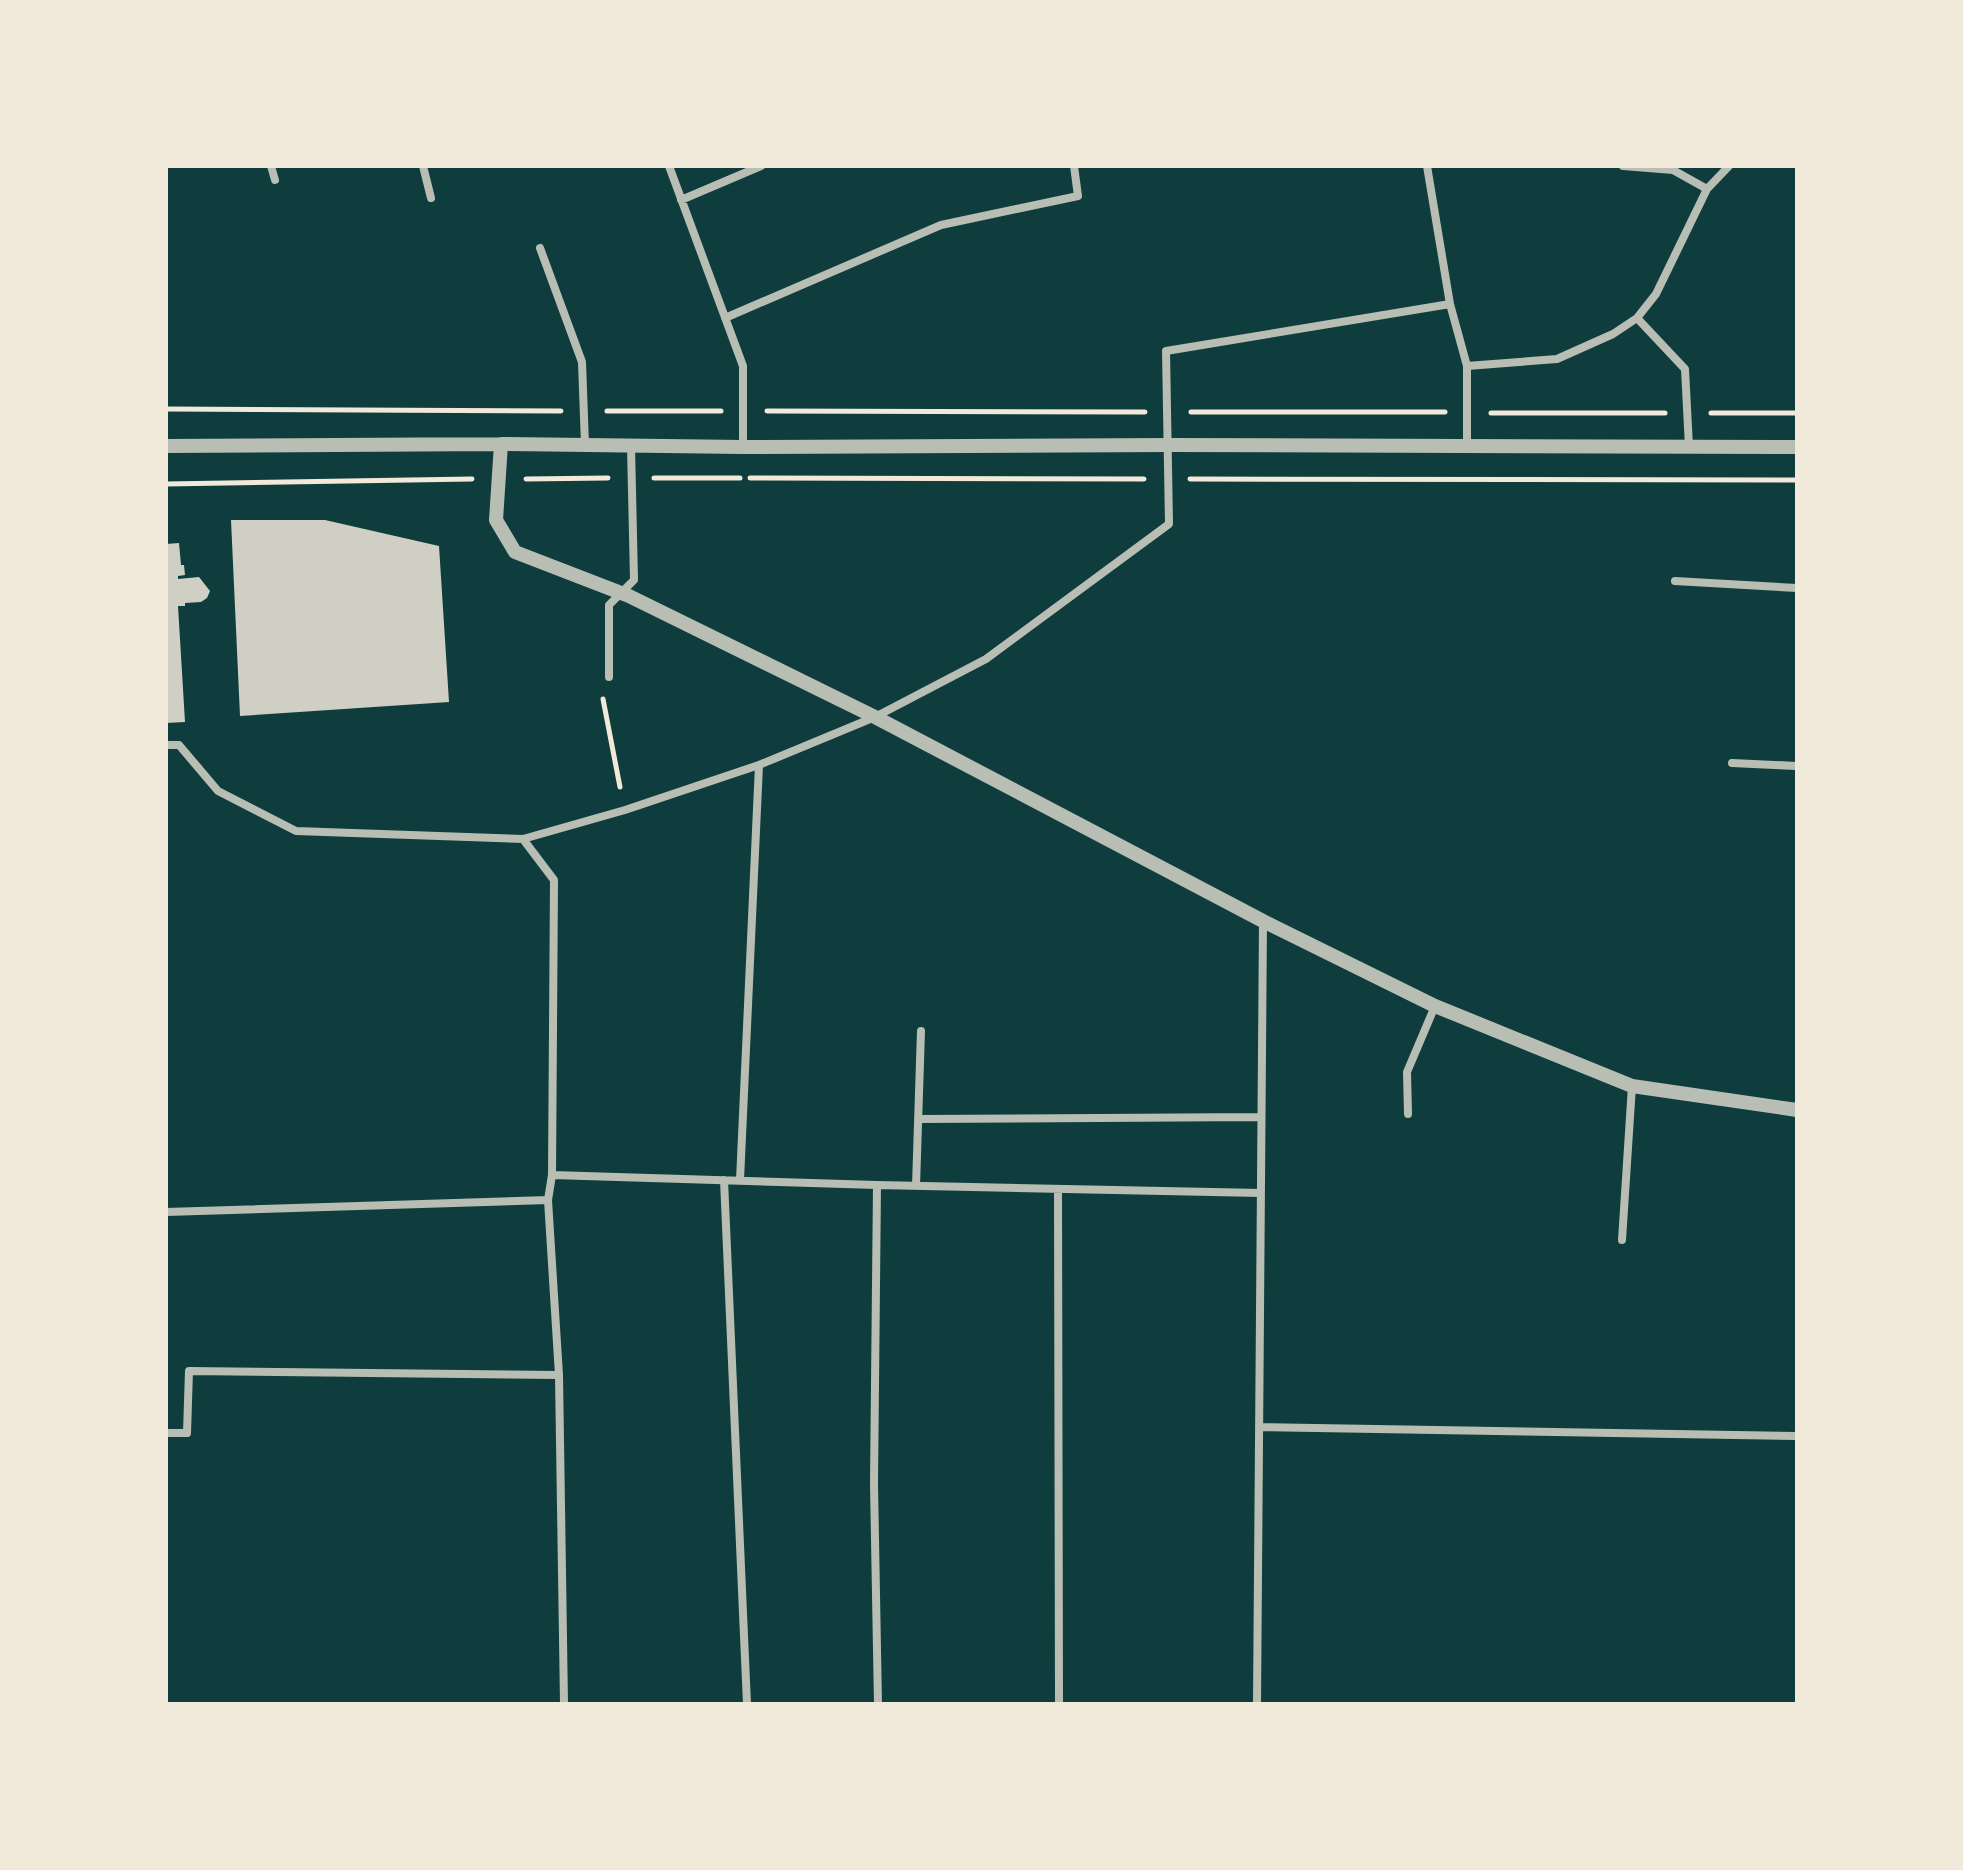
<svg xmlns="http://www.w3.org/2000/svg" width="1963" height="1870" font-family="'Playfair Display',serif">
	<rect width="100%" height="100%" fill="#0f3d3e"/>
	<path fill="#cfcfc3" d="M231,520H325L439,546L449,702L240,716Z
		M179,543L181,565H184L185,575L178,576V579L199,577L210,591L207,598L201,602L185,603V606H178L185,722L166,723V544Z"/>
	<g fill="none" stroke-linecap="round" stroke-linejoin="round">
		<path stroke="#f1e9da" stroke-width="5" d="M166,409L561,411
			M607,411H721
			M767,411L1145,412
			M1191,412H1445
			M1491,413H1665
			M1711,413H1797
			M654,478H740
			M750,478L1144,479
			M526,479L608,478
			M1190,479L1797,480
			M166,484L472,479
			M603,699L620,787"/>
		<path stroke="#b8beb3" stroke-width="8" d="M271,166L275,180
			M423,166L431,198
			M669,166L743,366V447
			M1427,166L1450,304L1467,366V446
			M1623,166L1673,170L1707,189
			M681,200L761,166
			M540,248L582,362L585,445
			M725,318L941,225L1078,196L1074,166
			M1637,318L1685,369L1689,447
			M1467,366L1557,359L1613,334L1637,318L1656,294L1707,189L1729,166
			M1675,581L1797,588
			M609,677V605L634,580L631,446
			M166,745H179L218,791L296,831L523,839L625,810L759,765L875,717L986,659L1169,524L1166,351L1450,304
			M1732,763L1797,766
			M523,839L554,880L552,1175L548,1200L559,1375L564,1704
			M1408,1114L1407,1072L1435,1006
			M918,1119L1261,1117
			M552,1175L877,1185L1261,1193
			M724,1180L747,1704
			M740,1180L759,765
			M877,1185L874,1484L878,1704
			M916,1186L921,1031
			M1058,1189L1059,1704
			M166,1212L548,1200
			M1622,1240L1632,1086
			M1259,1427L1797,1436
			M166,1433H187L189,1371L559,1375
			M1257,1704L1263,921"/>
		<path stroke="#b8beb3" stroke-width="14" d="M501,444L496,520L515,552L629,596L875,717L1263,921L1435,1006L1632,1086L1797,1110
			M166,446L501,444L743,447L1169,445L1797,447"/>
	</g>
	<rect width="1963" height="1870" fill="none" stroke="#f1e9da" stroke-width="336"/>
</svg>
